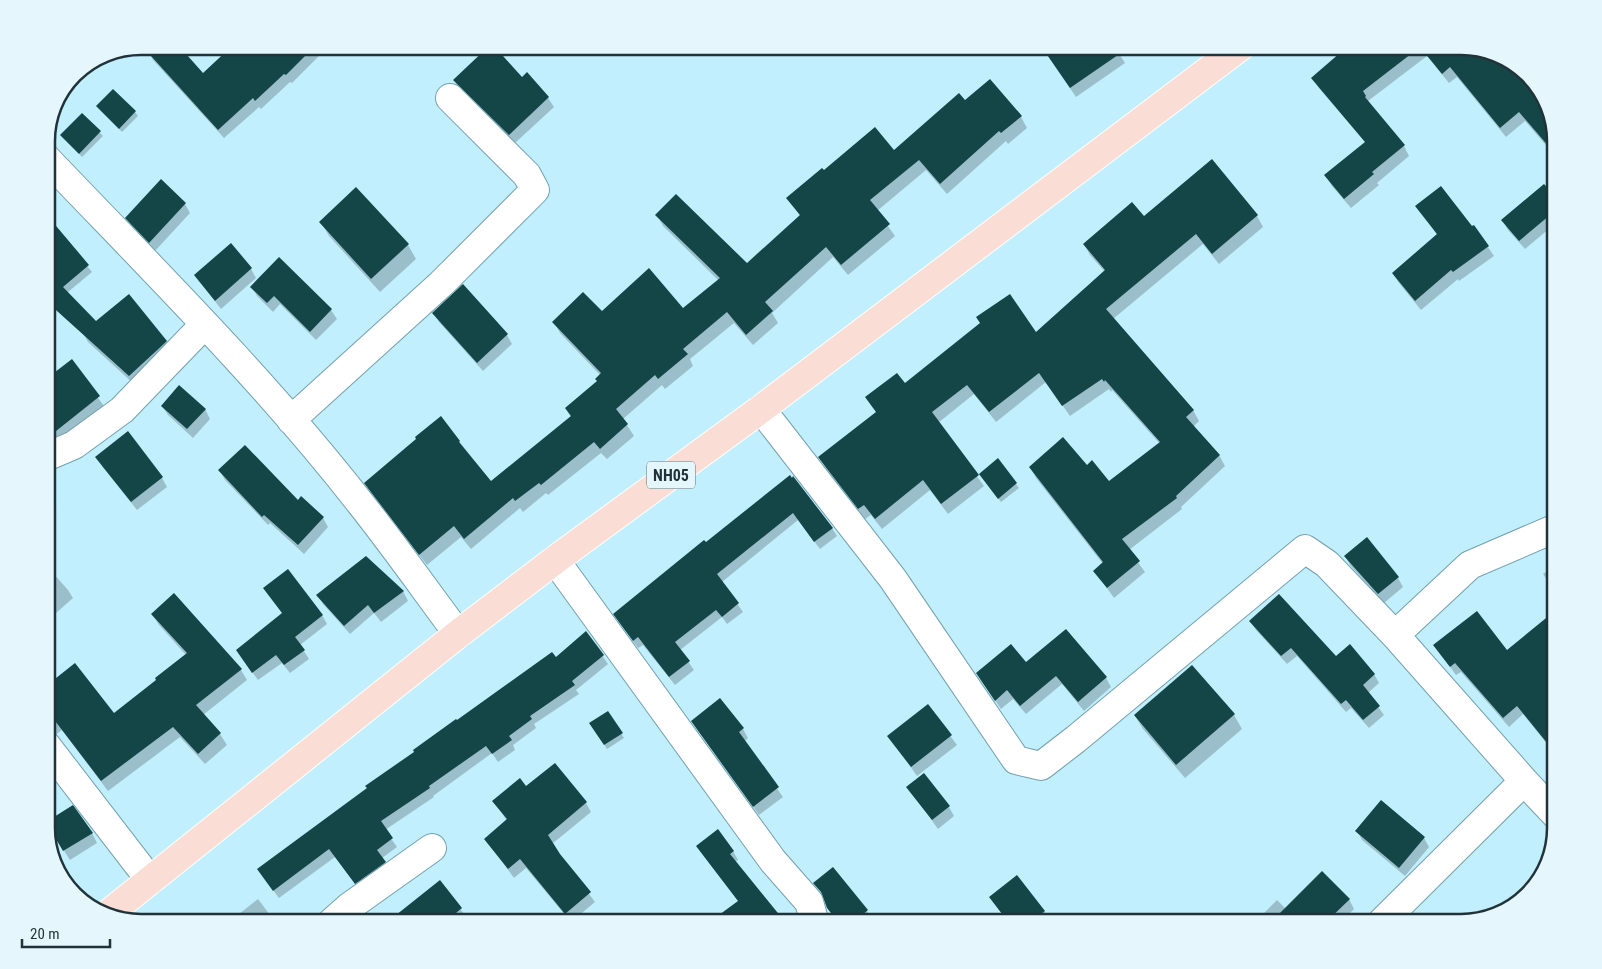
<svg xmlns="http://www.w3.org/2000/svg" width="1602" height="969" font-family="'Roboto Condensed',sans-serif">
	<rect width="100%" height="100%" fill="#c1effd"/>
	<path fill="#0003" d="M234,46H318L322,53L292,83L290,82L261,109L259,107L224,138L153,60L148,51L203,75Z
		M1114,46L1125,63L1076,97L1046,53Z
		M1354,46H1461L1509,59L1543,93L1556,135V157L1525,121L1506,137L1457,77L1449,83L1427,56L1368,101L1404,146L1409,156L1377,183L1379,185L1351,208L1332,186L1326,176L1366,143L1319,88L1313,78Z
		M527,74L548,98L554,107L515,143L460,89L454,80L522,78Z
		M965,101L1021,117L1027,128L1008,144L1006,141L947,194L926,170L877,211L895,236L848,275L833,257L772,313L778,323L753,345L734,323L690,359L693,366L665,389L662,385L623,419L634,436L607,459L601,453L548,495L546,493L523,512L520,508L471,549L461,537L427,565L372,494L365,483L441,418L491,482L571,417L566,409L598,381L601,376L560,333L554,322L602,312L683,310L719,281L663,226L657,215L747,265L800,216L788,198L824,172L894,152Z
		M98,107L135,112L138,116L122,132Z
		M82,114L103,136L82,157L62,135Z
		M1212,161L1257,216L1263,227L1219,264L1203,244L1113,319L1193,410L1199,421L1193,427L1219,455L1225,466L1181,507L1182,509L1129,550L1145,572L1114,598L1095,571L1103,564L1036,478L1030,467H1086L1108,483L1160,444L1112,390L1111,392L1109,389L1070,416L1046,382L996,422L974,394L938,423L984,486L948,514L930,490L882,529L871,515L865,519L826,468L820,457L877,413L867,398L1036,334L1105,272L1090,255L1084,244L1144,218Z
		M356,189L408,245L416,259L380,292L329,236L321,222Z
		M1556,199V223L1525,249L1508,230L1503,221Z
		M185,204L190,213L155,251L132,227L127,218Z
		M1417,206L1471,228L1474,227L1494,256L1459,281L1458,279L1421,310L1399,283L1393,274L1438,236Z
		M49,220L92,272L62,297Z
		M279,259L331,310L337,319L316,340L280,304L273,312L257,296L252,287Z
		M251,269L256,278L221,309L195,275Z
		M434,313L507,335L512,344L483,371L439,322Z
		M83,333L166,342L171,351L135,385L88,342Z
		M71,361L104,406L56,444L46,431Z
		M162,406L205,409L210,419L193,438L168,415Z
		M998,460L1019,488L1001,502L983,478Z
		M102,466L162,478L167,487L137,510Z
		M220,471L298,501L323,518L328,527L304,554L270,523L268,525L225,480Z
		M789,477L832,528L837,536L820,549L798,520L722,582L743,612L727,624L722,617L680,650L694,670L675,685L643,645L638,648L619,622L706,544Z
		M1366,539L1398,578L1403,587L1384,603L1350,565L1345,556Z
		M46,565L68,590L73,598L46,622Z
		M1556,565V593L1543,574Z
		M265,589L322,615L327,624L300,645L309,659L290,673L282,663L258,680L243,659L283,614Z
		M403,591L408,601L381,622L374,613L350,634L323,604L318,595Z
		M152,614L241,670L247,680L203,715L220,734L227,745L205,764L180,737L108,791L62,730L46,742V688L113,715L157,681L186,655L159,625Z
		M1556,621V755L1523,714L1509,727L1461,672L1456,675L1434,645L1507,652Z
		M1251,622L1374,674L1379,683L1368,693L1384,715L1369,728L1351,708L1346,712L1297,656L1287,664L1256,630Z
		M587,633L608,664L576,690L579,694L534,724L536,728L513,745L515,750L498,762L492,753L433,796L434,797L385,830L397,847L382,858L390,871L361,891L335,857L279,898L264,878L457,722L555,659Z
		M1026,664L1106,678L1111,687L1084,711L1062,684L1026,714L1013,699L1001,709L983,683Z
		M928,706L957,745L917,776L889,736Z
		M608,713L624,738L607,749L591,724Z
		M1234,715L1242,729L1185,778L1143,729L1135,716Z
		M693,722L743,729L748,738L744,742L783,797L759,815Z
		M555,764L586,803L591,812L552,844L595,902L571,922L526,868L514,878L486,839L507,821L494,801L526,787Z
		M908,787L949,807L954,816L938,829Z
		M1357,831L1424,838L1429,847L1405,876L1362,840Z
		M52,832L92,833L97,843L70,860Z
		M697,846L733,851L738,860L735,862L739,902Z
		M1546,866L1543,876L1534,885L1530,878Z
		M440,882L467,918L461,923H386Z
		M849,889L867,911L872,920L869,923H838L835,919L829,910Z
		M991,897L1044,911L1049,920L1046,923H1008Z
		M258,899L276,923H236L242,919L239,914Z
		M1349,899L1354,909L1340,923H1254L1277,900L1286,909Z"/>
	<path fill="#144547" d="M142,46H179L203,73L232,46H315L286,75L284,74L255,101L253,98L218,130Z
		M489,46H494L522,77L527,72L549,97L509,135L453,80Z
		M1041,46H1131L1070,88Z
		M1348,46H1461L1509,59L1543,95L1556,135V155L1519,112L1500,128L1450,67L1442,74L1420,47L1363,91L1366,96L1365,97L1405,145L1372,172L1374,174L1344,199L1324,175L1365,142L1311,78Z
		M990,79L1022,116L1001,133L999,131L940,184L919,160L870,200L890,224L841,265L826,247L765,302L773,311L746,335L727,312L683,349L688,354L658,379L655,375L616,409L628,424L600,449L594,442L541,485L539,483L515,501L513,498L464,539L454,526L419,555L364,483L416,439L415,437L441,416L460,441L459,442L491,481L571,416L565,408L597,381L595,379L601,373L552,322L583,292L602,311L649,268L683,308L720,278L655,215L676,194L747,263L800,215L786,198L822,168L824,170L875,127L894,150L959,93L965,100Z
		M113,89L136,111L119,129L96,106Z
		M82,113L101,131L79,154L60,135Z
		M1212,159L1258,215L1212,254L1196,234L1106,309L1194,410L1186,417L1220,455L1176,496L1177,498L1122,539L1140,561L1107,588L1093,571L1103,562L1029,467L1063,437L1087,465L1092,460L1109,481L1160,442L1105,380L1104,382L1102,379L1062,406L1039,373L989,412L967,385L932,412L979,475L941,504L923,480L875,519L864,505L858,509L818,457L876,412L865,397L897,373L905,383L980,323L976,317L1010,294L1036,332L1105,270L1083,244L1132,202L1144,216Z
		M161,179L186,203L149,243L125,218Z
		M1544,184L1556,197V210L1519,241L1501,220Z
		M1441,186L1472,226L1474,225L1489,246L1453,272L1451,270L1415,301L1392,273L1437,234L1415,206Z
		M356,187L409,244L371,279L319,222Z
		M46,214L89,265L63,287L96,321L129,294L167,341L129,376L46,301Z
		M231,243L252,268L215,301L194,275Z
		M279,257L332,309L310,332L274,296L267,303L250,287Z
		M463,284L508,334L477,363L432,313Z
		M72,359L100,396L46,439V379Z
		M179,385L206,409L187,429L161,406Z
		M128,431L163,477L131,502L95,457Z
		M245,445L298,500L301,496L324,517L298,545L264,515L262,517L218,470Z
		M998,458L1017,483L998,499L979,474Z
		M790,475L792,478L793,476L833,528L814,542L793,513L717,574L739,603L722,617L716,610L675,642L690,661L669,677L638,637L633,641L613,614L704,540L706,542Z
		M1367,537L1399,577L1378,594L1344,556Z
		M366,556L404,591L374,613L368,605L344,626L316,595Z
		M288,569L323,615L295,637L305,650L284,665L276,655L252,673L236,650L282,613L263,588Z
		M174,593L242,669L196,705L221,733L198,754L173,727L101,781L46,709V686L75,663L114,713L156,680L155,678L187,653L151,614Z
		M1279,594L1336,656L1350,644L1375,674L1363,685L1380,706L1363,720L1346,700L1341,704L1291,648L1281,656L1249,621Z
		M1556,610V754L1517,706L1503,718L1455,663L1450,667L1433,645L1477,611L1507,650Z
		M1066,629L1107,677L1078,702L1056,676L1020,706L1007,690L995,701L976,673L1011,644L1026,662Z
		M586,631L604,655L572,681L575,685L530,716L532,719L509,736L512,740L492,754L486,746L429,786L430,788L381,821L393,838L377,850L386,862L355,884L329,849L273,891L257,869L367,788L365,786L414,752L413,750L456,719L457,720L552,652L556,657Z
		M1192,665L1235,714L1176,765L1134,715Z
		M720,698L744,728L739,732L779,787L753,807L691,721Z
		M928,704L952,735L911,767L887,736Z
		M608,711L623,733L604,745L589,723Z
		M555,763L587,802L548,835L560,854L591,892L565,914L520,859L508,869L484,839L507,819L492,801L520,778L526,786Z
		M924,773L950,806L932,820L906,787Z
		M1381,800L1425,837L1399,868L1355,831Z
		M73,805L93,833L63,851L46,822Z
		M718,829L734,851L730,854L786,923H708L738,901L696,846Z
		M833,867L868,910L853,923H839L827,908L821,892L813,883Z
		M1322,871L1350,899L1325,923H1270Z
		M1017,875L1045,911L1029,923H1009L989,897Z
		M440,880L462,908L444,923H386Z"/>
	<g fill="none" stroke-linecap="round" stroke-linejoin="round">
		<defs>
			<path id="minor" d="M46,158C154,271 265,381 361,504C395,547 426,591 458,634
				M761,409L893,579L1016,760L1041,766L1076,739L1305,549L1327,564L1395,635L1524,781L1556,815
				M291,420L442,283L535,190L527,175L450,98
				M46,457L74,445L122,410L205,324
				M555,560L773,861L809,902L815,923
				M1395,635L1470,565L1556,528
				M46,745L150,880
				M331,923L349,907L432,848
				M1381,923L1524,781"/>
			<path id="primary" d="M108,914L458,634L555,560L761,409L1241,46"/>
		</defs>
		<use href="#minor" stroke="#74a0ad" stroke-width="30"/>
		<use href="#primary" stroke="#fff" stroke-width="30"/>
		<use href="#minor" stroke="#fff" stroke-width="28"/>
		<use href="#primary" stroke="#faddd4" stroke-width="28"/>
	</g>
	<g text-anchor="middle" stroke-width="5" stroke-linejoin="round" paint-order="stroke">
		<rect fill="#e5f7fd" stroke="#5c6e74" stroke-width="1" x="647" y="461.5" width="48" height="27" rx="4"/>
		<g font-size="16" font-weight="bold" fill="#213339">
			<text x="671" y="481">NH05</text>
		</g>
	</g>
	<path d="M0 0H1602V969H0ZM141 55H1461A86 86 0 0 1 1547 141V828A86 86 0 0 1 1461 914H141A86 86 0 0 1 55 828V141A86 86 0 0 1 141 55Z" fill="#e5f7fd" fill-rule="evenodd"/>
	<path fill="none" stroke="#213339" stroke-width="2.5" d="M141 55H1461A86 86 0 0 1 1547 141V828A86 86 0 0 1 1461 914H141A86 86 0 0 1 55 828V141A86 86 0 0 1 141 55Z"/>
	<path d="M22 939v8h88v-8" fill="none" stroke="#213339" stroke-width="2.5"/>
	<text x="30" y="939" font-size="15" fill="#213339" stroke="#e5f7fd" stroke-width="4" paint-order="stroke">20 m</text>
</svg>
